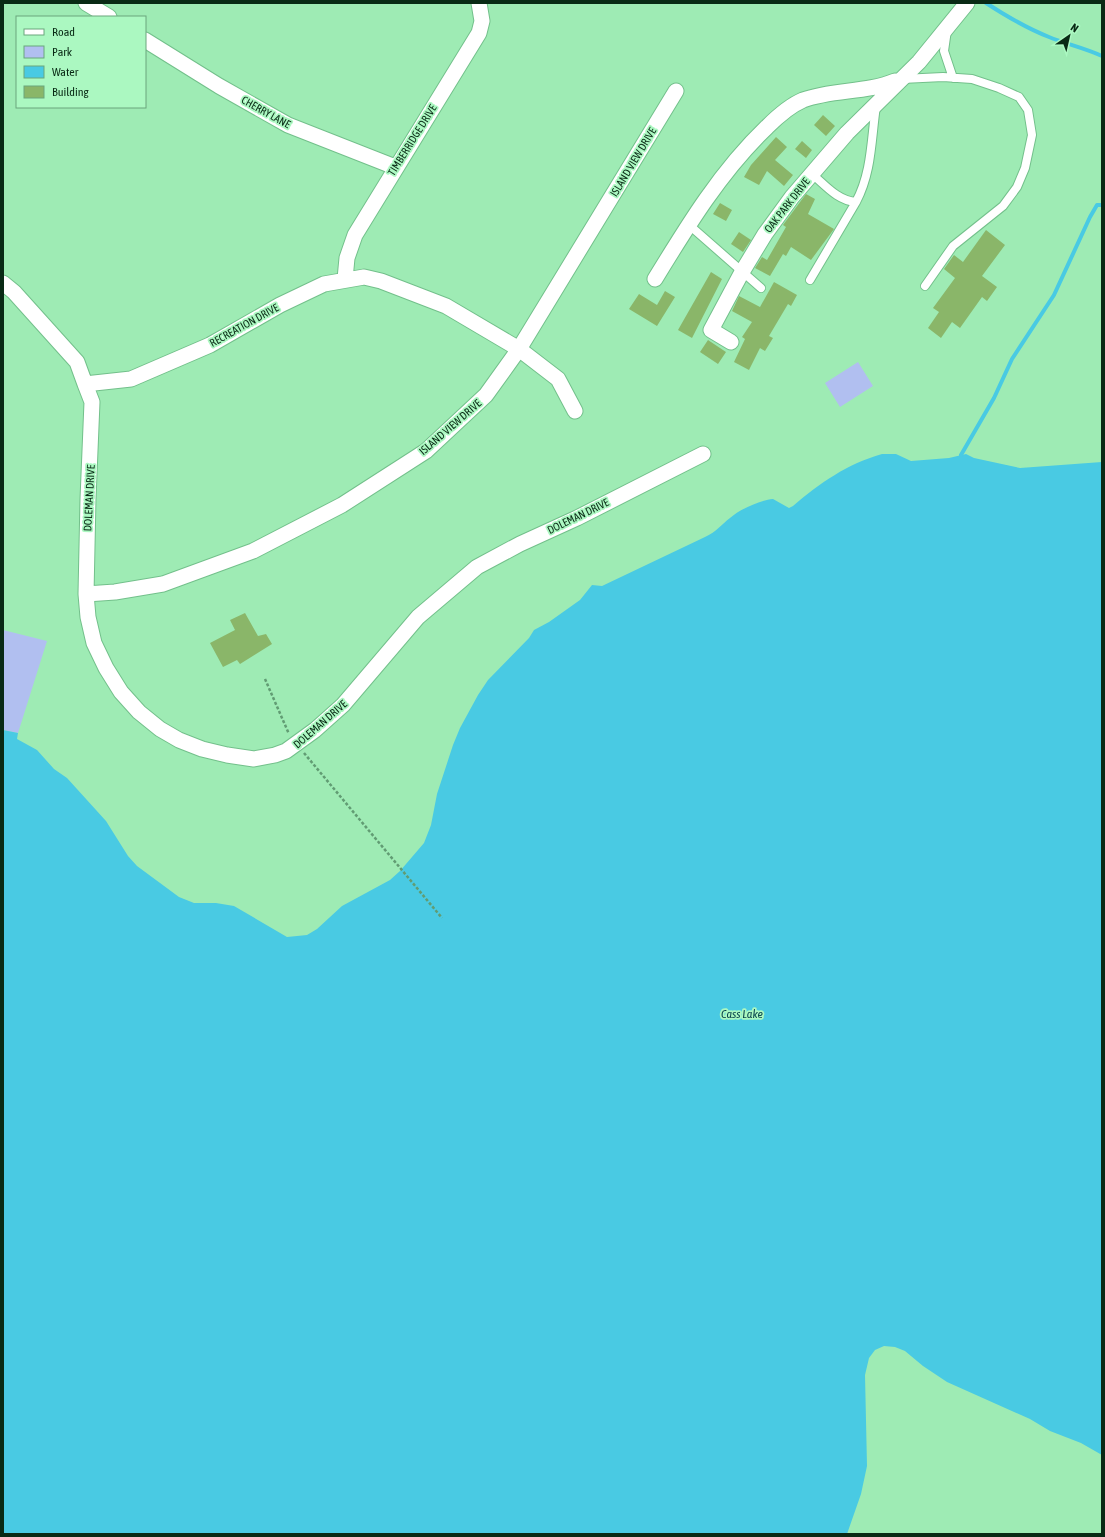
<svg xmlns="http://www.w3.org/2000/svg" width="1105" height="1537" font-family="'Asap Condensed',sans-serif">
	<rect width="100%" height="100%" fill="#9eebb4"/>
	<path fill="#b1bff0" d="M858,362L873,386L840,407L825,383Z
		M3,630L47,641L18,733L3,730Z"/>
	<path fill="#49cae3" d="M882,454H896L911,461L949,458L966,454L974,458L1020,468L1102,462V1455L1081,1443L1050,1431L1030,1419L947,1382L923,1366L905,1351L895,1347L884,1346L875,1350L869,1358L865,1375L867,1466L861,1494L847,1534H3V730L18,733L17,739L37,750L54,769L67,778L106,821L128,856L137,866L179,897L194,903H216L234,906L287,937L307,935L317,929L342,906L390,880L400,871L424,843L431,825L437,794L453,745L460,728L478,695L488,680L529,638L534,630L549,622L580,600L592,585L602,586L705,537C716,532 721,525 730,518C740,509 761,500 773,499L789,508L793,506C820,483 847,464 882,454Z"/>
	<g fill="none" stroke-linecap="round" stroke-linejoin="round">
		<path stroke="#49cae3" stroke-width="4" d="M986,3C1006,16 1026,28 1049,37C1066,44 1085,48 1102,56
			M961,455L994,398L1012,359L1054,295L1090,217L1097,205H1102"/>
	</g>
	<path fill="#8ab669" d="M823,115L835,126L826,136L814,125Z
		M776,137L787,147L775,160L793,175L784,186L767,171L759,185L744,177L751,165Z
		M802,141L812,150L806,158L795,149Z
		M806,194L815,199L808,214L834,229L811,260L791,247L786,256L783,254L770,276L755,268L762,257L767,260L786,227L783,225Z
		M720,203L732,210L726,221L713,214Z
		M986,230L1005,245L982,276L997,287L987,301L982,297L960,328L952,322L941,338L928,328L939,312L933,308L955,278L944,269L954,255L963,262Z
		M739,232L751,240L743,252L731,244Z
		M711,272L722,279L692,338L678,330Z
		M774,282L797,295L791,306L788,304L769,336L773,338L765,351L760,348L749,370L734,362L745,339L742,337L752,322L732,311L739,296L760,307Z
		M665,291L675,297L657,326L629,309L639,294L657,305Z
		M708,340L726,352L718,364L700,352Z
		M245,613L258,636L266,634L272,644L240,664L237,660L223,667L210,643L235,630L230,620Z"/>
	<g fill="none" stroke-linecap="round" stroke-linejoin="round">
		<defs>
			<path id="lane" d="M947,30L944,51L953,78
				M902,79L943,77L972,79L999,88L1019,97L1028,110L1032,135L1025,168L1017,187L1003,206L953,246L925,286
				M812,174C825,185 838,201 856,202C872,172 871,140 876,106
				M688,224L761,288
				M810,280L856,202"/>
			<path id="street" d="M86,3L109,17
				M145,40L219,86L288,125L395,167
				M345,279L347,258L355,235L479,33L482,21L479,3
				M655,279C688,225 721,171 767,127C777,117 789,106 803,100C833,89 866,93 895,81
				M3,283L14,292L77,362L85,384L131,379L210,345L280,305L324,284L364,277L381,281L446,306L519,349L558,379L575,411
				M731,342L711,330L742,272L765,234L792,197L847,133L919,62L967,3
				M85,384L92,402L88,499L86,594L88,617L94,643L106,668L121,692L139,712L160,729L179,740L202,749L227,755L254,759L275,755L286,751L315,730L343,705L418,617L477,567L520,544L577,518L703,454
				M86,594L115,592L163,584L253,551L342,505L426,451L486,395L519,349L676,91"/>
		</defs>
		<use href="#lane" stroke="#73c08b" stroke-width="10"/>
		<use href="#street" stroke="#73c08b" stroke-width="17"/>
		<path stroke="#619c73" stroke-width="2.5" stroke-dasharray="3 2" stroke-linecap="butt" d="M265,679L289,734
			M304,753L442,918"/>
		<use href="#lane" stroke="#fff" stroke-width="8"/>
		<use href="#street" stroke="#fff" stroke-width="15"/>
	</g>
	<g text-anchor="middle" stroke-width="3.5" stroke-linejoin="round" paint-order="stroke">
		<g font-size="11" fill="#092a15" stroke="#abf8c1">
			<text transform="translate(266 112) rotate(29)" y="4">CHERRY LANE</text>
			<text transform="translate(412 140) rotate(-58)" y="4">TIMBERRIDGE DRIVE</text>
			<text transform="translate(633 162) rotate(-59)" y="4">ISLAND VIEW DRIVE</text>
			<text transform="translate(787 205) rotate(-52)" y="4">OAK PARK DRIVE</text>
			<text transform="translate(244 325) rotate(-29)" y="4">RECREATION DRIVE</text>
			<text transform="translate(450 427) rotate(-41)" y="4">ISLAND VIEW DRIVE</text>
			<text transform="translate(89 498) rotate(-87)" y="4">DOLEMAN DRIVE</text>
			<text transform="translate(578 516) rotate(-26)" y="4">DOLEMAN DRIVE</text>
			<text transform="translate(320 724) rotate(-41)" y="4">DOLEMAN DRIVE</text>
		</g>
		<g font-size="12" font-style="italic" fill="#09444e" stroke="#abf8c1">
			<text x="742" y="1018">Cass Lake</text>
		</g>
	</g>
	<rect width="1105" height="1537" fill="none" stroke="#092a15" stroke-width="8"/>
	<rect x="16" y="16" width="130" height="92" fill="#abf8c1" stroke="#6aa67c"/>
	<rect x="24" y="29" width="20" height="6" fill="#ffffff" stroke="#6aa67c"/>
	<text x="52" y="36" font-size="12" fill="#092a15">Road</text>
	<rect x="24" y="46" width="20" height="12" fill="#b1bff0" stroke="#6aa67c"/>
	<text x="52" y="56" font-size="12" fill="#092a15">Park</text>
	<rect x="24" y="66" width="20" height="12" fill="#49cae3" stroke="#6aa67c"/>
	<text x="52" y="76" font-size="12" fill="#092a15">Water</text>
	<rect x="24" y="86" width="20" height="12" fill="#8ab669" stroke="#6aa67c"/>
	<text x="52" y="96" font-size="12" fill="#092a15">Building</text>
	<g transform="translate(1069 36) rotate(34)" stroke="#abf8c1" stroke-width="3" paint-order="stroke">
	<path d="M0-3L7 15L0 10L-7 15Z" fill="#092a15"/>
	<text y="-6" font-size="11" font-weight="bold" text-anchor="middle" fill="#092a15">N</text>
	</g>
</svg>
